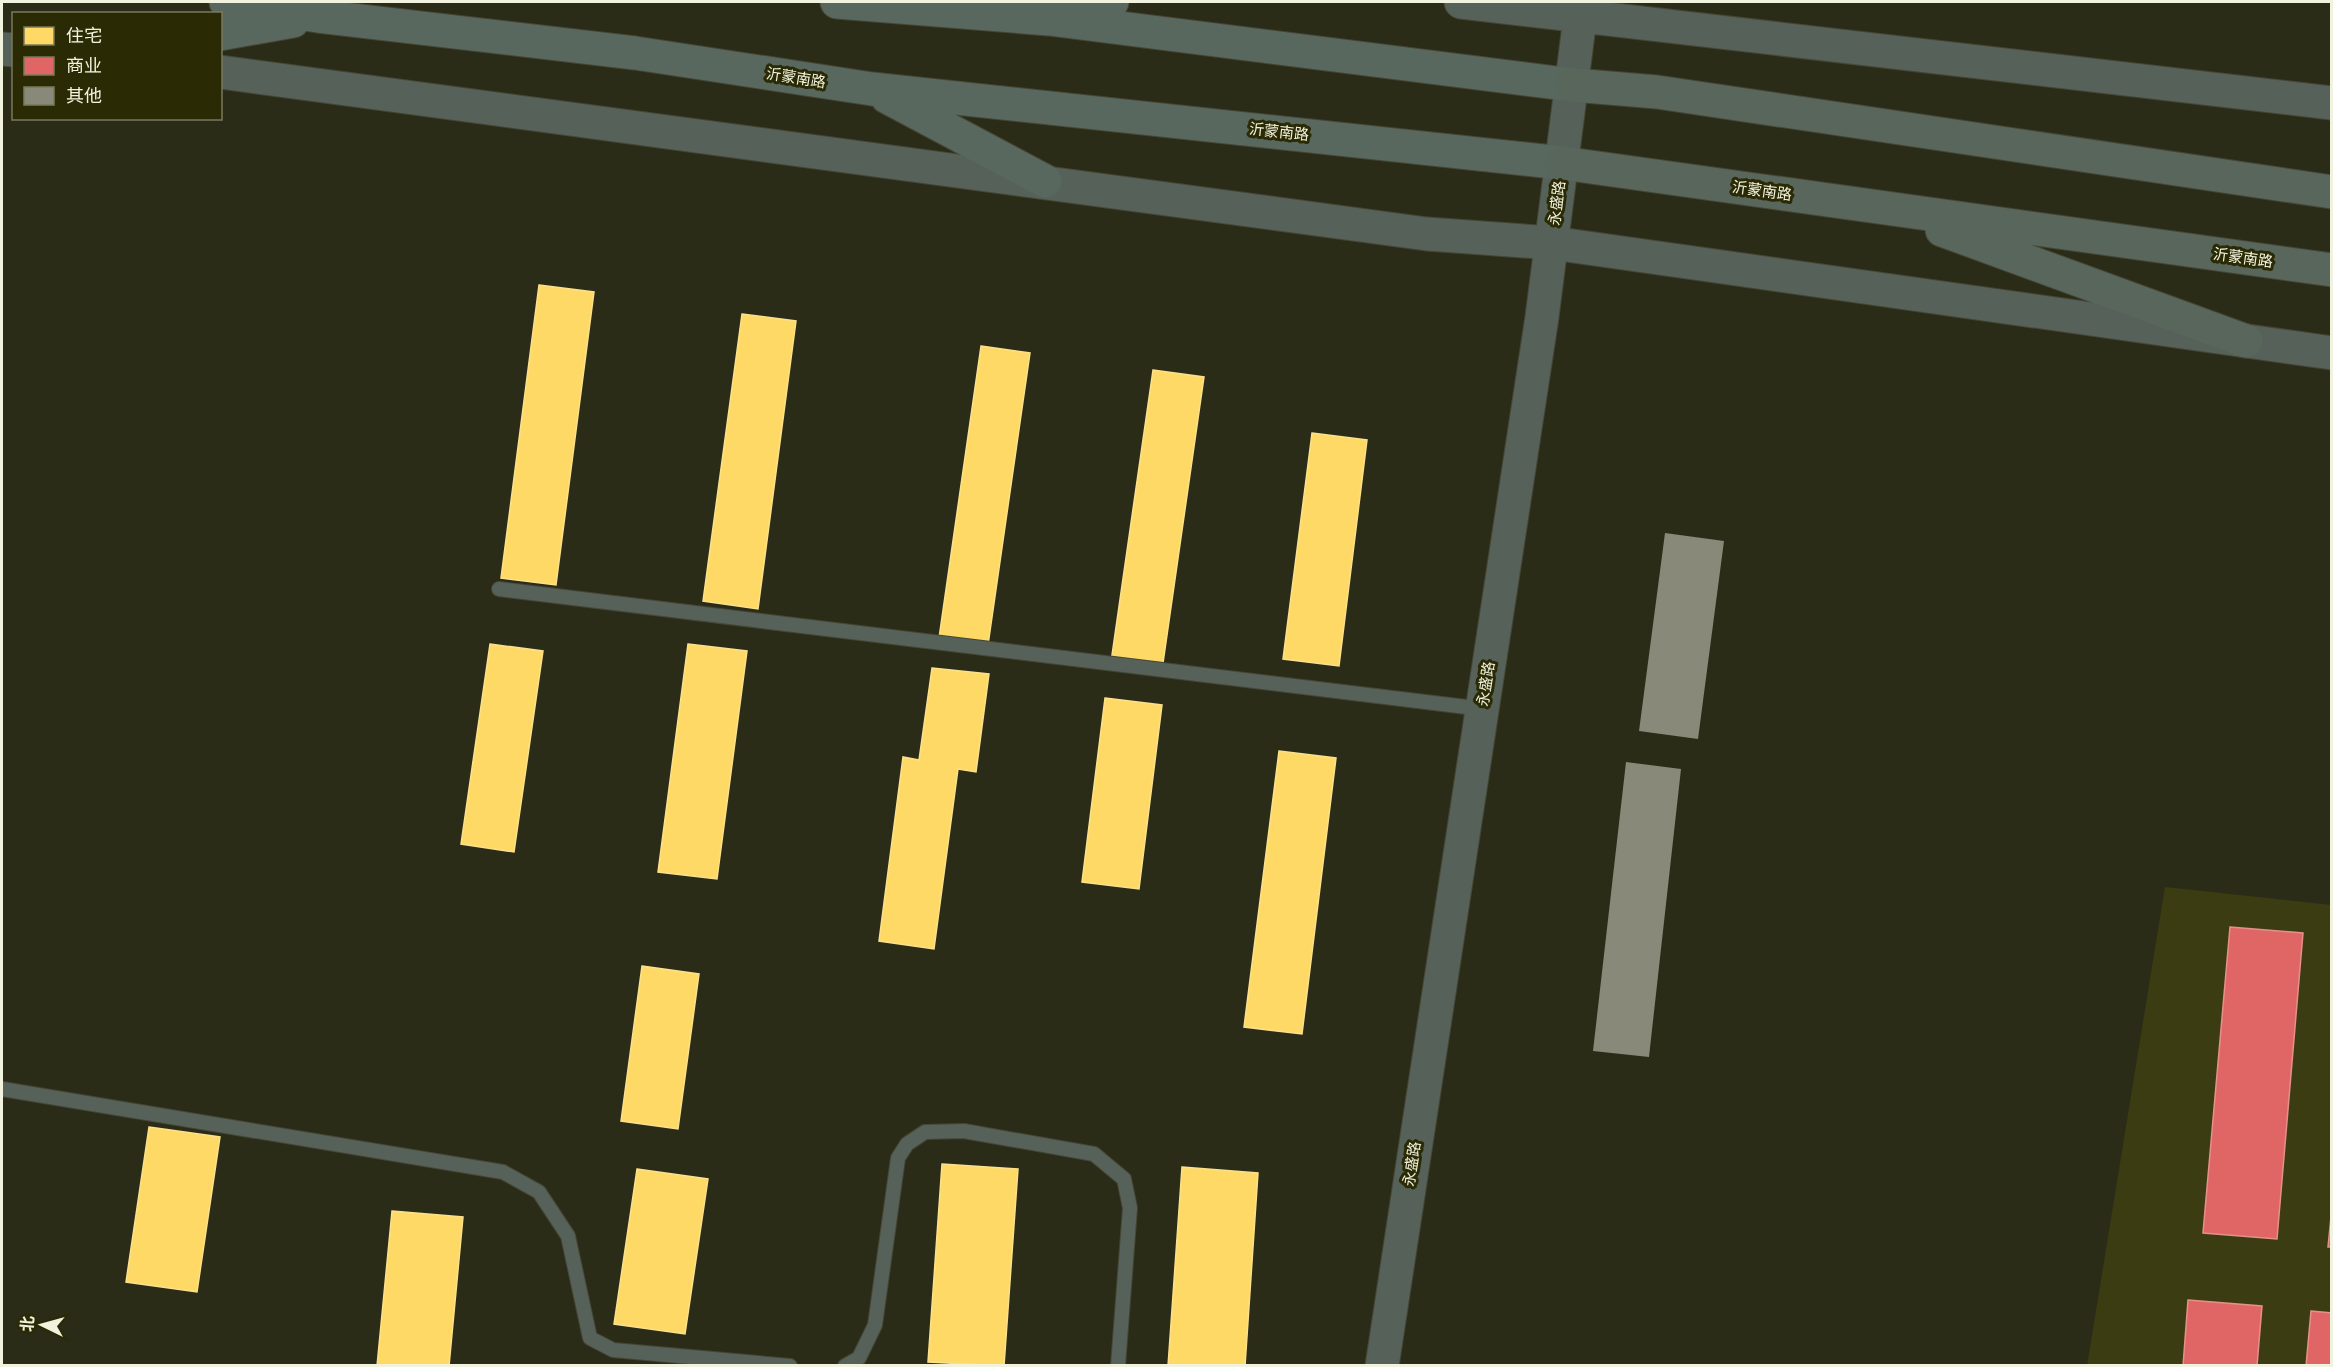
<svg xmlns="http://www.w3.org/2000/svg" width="2333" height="1367" font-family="'Fira Sans','Noto Sans SC',sans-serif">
	<rect width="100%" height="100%" fill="#2b2c18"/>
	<path fill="#3b3c12" d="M2165,887L2331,905V1365L2087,1366Z"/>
	<path fill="#ffd966" stroke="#fbe18a" stroke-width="1.5" d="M539,285L594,292L556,585L501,578Z
		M742,314L796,321L758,609L703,601Z
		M981,346L1030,353L988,645L939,638Z
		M1153,370L1204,377L1162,670L1111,662Z
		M1312,433L1367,440L1339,666L1283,659Z
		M490,644L543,651L514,852L461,844Z
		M688,644L747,651L717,879L658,872Z
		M932,668L989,674L976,772L958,769L934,949L879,941L903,757L919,760Z
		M1105,698L1162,705L1139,889L1082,882Z
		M1279,751L1336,758L1302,1034L1244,1027Z
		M642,966L699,974L678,1129L621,1121Z
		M149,1127L220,1137L197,1292L126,1282Z
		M942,1164L1018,1169L1004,1366L928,1362Z
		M1182,1167L1258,1173L1245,1366H1168Z
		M637,1169L708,1179L685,1334L614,1324Z
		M392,1211L463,1217L449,1366H377Z"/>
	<path fill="#e06666" stroke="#e5908a" stroke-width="1.5" d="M2230,927L2303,933L2277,1239L2203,1233Z
		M2332,1207V1247H2328Z
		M2188,1300L2262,1306L2257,1366H2183Z
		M2311,1311L2332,1313V1366H2306Z"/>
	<path fill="#888978" d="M1665,533L1724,541L1698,739L1639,731Z
		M1626,762L1681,769L1649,1057L1593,1051Z"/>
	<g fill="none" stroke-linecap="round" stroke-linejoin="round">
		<defs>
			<path id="service" d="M499,589L1483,709
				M2,1089L503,1172L539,1192L568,1236L590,1338L613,1350L790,1366
				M845,1366L859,1358L875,1325L898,1158L907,1144L925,1132L964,1131L1094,1154L1124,1179L1130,1208L1118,1366"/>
			<path id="tertiary" d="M1461,2L2332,103
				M2,49L14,50
				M220,72L1427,234L1552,243L2332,353
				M1382,1366L1542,317L1582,2"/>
			<path id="primary" d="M226,2L318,16L635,53L872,89L1562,163
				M837,2L1049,19L1573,85
				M1062,16L1112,2
				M220,34L293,21
				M887,97L1045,181"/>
			<path id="trunk" d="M1573,85L1657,92L2332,192
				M1562,163L2332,270
				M1942,230L2246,341"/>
		</defs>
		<use href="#service" stroke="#454635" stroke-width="16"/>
		<use href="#tertiary" stroke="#454635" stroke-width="35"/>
		<use href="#primary" stroke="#454635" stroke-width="35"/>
		<use href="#trunk" stroke="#454635" stroke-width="35"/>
		<use href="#service" stroke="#556159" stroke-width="14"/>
		<use href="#tertiary" stroke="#556159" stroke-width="33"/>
		<use href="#primary" stroke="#59685e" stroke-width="33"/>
		<use href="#trunk" stroke="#58665b" stroke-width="33"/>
	</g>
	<g text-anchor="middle" stroke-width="6" stroke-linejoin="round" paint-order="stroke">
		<g font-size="15" fill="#f2f3de" stroke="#2a2a05">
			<text transform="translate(796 78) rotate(9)" y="5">沂蒙南路</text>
			<text transform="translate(1279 132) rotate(6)" y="5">沂蒙南路</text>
			<text transform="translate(1762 191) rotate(8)" y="5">沂蒙南路</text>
			<text transform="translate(1557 203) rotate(-83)" y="5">永盛路</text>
			<text transform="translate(2243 258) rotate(8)" y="5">沂蒙南路</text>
			<text transform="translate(1486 684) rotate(-81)" y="5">永盛路</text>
			<text transform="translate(1412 1164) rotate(-81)" y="5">永盛路</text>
		</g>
	</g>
	<rect width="2333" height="1367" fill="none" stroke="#f2f3de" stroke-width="6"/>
	<rect x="12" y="12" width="210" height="108" fill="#2a2a05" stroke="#7a7a5c" stroke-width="1.5"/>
	<rect x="24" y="27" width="30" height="18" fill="#ffd966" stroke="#7a7a5c" stroke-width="1.5"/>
	<text x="66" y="42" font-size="18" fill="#f2f3de">住宅</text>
	<rect x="24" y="57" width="30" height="18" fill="#e06666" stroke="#7a7a5c" stroke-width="1.5"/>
	<text x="66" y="72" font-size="18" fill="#f2f3de">商业</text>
	<rect x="24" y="87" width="30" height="18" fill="#888978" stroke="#7a7a5c" stroke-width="1.5"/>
	<text x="66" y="102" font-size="18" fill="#f2f3de">其他</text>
	<g transform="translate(42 1325) rotate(275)" stroke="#2a2a05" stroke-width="4.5" paint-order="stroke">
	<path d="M0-4.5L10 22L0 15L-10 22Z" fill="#f2f3de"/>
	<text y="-9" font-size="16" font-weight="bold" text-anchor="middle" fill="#f2f3de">北</text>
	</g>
</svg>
